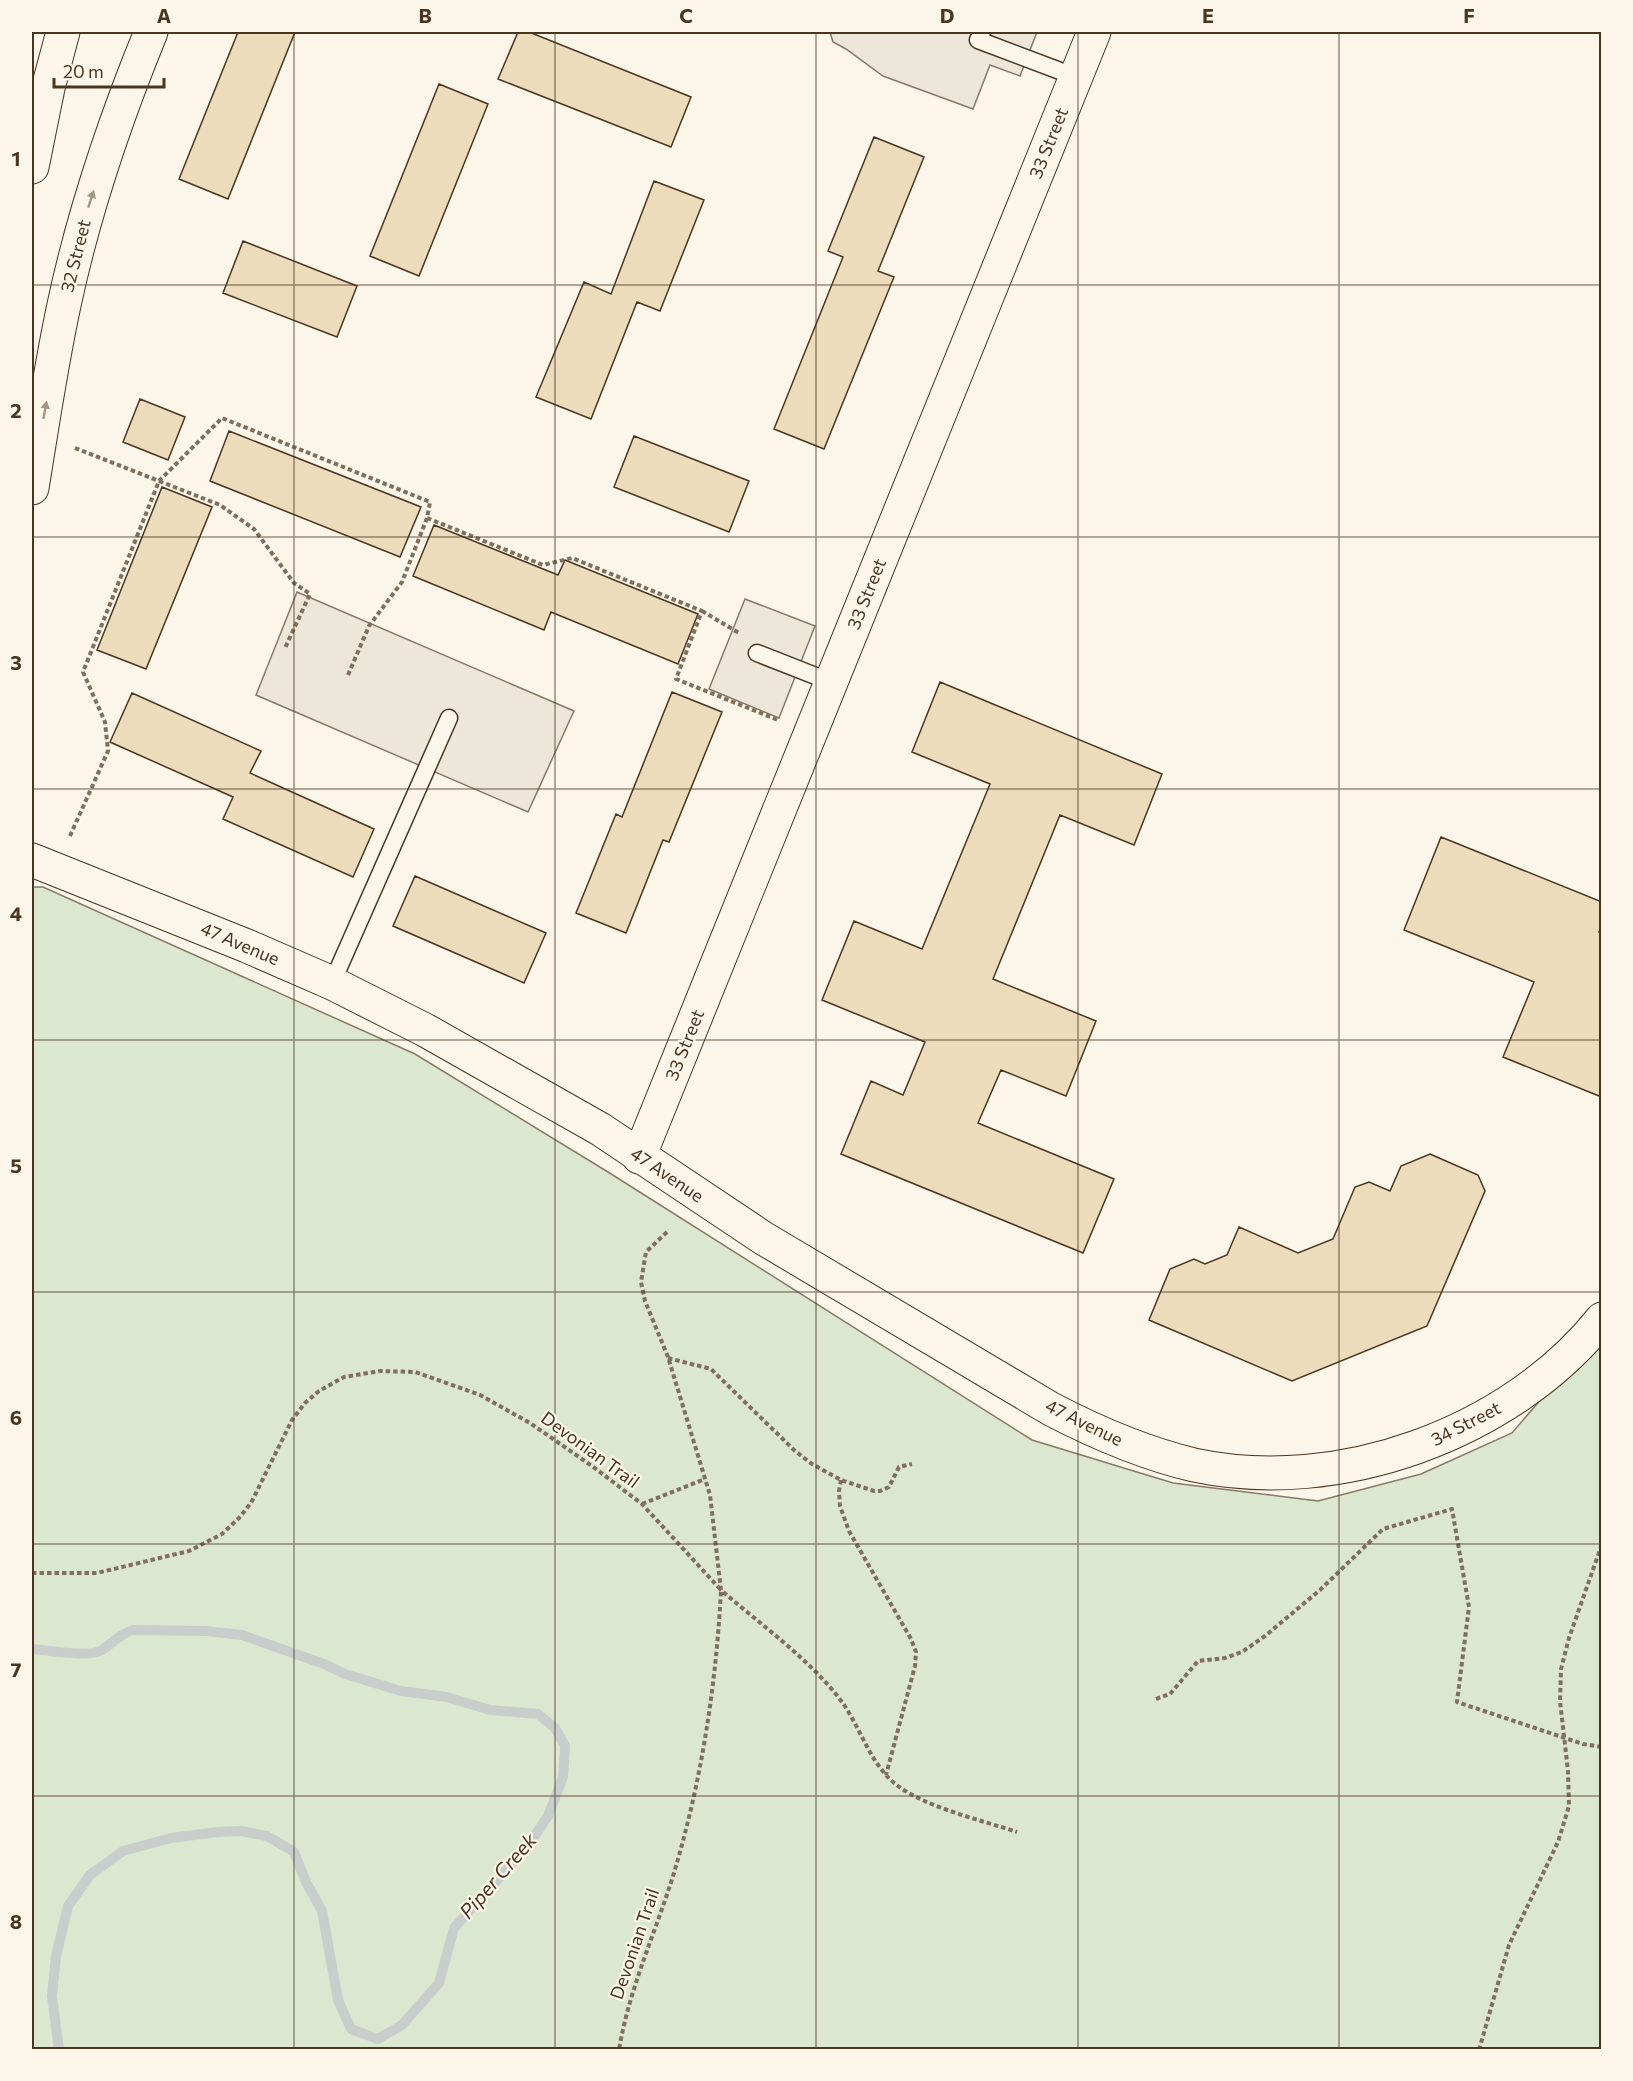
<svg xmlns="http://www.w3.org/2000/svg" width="1633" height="2081" font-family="Commissioner,sans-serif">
	<rect width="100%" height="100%" fill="#fbf6e9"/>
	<path fill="#dce7d0" stroke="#887966" stroke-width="1.5" d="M32,887H43L415,1054L608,1172L1032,1440L1173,1483L1318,1501L1421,1474L1512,1433L1601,1329V2049H32Z"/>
	<path fill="#ede7d9" stroke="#887966" stroke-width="1.5" d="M830,32H1037L1020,76L990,65L973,109L883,76L846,49L833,42Z
		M297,592L574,711L528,812L256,695Z
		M745,599L815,626L779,718L709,689Z"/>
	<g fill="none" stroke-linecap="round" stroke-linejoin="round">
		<path stroke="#c9cecd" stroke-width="10" d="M32,1649C48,1650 88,1658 102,1650C113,1643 119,1634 133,1630L206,1631L242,1635L324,1664L345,1674L401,1691L447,1697L490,1710L538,1714L555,1728L565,1746L563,1777L548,1816L527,1847L454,1928L439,1983L402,2025L378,2039L351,2029L338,2000L322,1911L306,1882L294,1852L267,1836L241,1831L218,1832L171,1838L123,1851L90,1875L68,1906L56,1956L52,1996L59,2050"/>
	</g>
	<path fill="#ecdcbc" stroke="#4a3520" stroke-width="1.5" d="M238,32H295L228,199L179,179Z
		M518,32H529L691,97L671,147L498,79Z
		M439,84L488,104L419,276L370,256Z
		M874,137L924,157L878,271L894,277L824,449L774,429L843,257L828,251Z
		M654,181L704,200L660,311L637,302L591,419L536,397L584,282L611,294Z
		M243,241L357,286L337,337L223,293Z
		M140,399L185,417L168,460L123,442Z
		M229,431L421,507L400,557L210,481Z
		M634,436L749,481L729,532L614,487Z
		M162,487L212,507L146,669L97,650Z
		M434,525L558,575L565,560L698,614L678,664L551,612L544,630L413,576Z
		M940,682L1162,774L1134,845L1060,815L993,979L1096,1021L1066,1096L1001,1070L978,1123L1114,1179L1083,1253L841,1154L871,1081L903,1095L925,1042L822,1000L854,921L922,949L990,784L912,752Z
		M672,692L722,712L669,842L663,840L626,933L576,913L616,814L622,817Z
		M132,693L261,751L250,773L374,829L353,877L223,819L233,797L110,742Z
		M1441,837L1602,902V925L1599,932L1602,933V1089L1599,1096L1503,1057L1534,982L1404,930Z
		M415,876L546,933L524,983L393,926Z
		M1430,1154L1478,1175L1485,1191L1427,1326L1292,1381L1149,1320L1170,1269L1194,1259L1205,1264L1227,1255L1239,1227L1298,1253L1333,1239L1355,1187L1369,1182L1390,1191L1401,1166Z"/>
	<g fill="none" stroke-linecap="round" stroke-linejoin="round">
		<defs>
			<path id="service" d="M982,32L978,40L1076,77
				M757,653L831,682
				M332,983L449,718"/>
			<path id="minor" d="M639,1157L1094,32"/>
			<path id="tertiary" d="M32,860L247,946L332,983L425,1030L600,1129L763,1238L1051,1409C1097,1433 1143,1453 1194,1465C1338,1496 1510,1434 1602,1319"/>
			<path id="secondary" d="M32,167L48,88L63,32
				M32,488C42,427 51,365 64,305C84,211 115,120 151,32"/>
		</defs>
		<use href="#service" stroke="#4a3520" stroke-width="19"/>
		<use href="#minor" stroke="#4a3520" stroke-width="35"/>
		<use href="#tertiary" stroke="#4a3520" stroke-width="35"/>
		<use href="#secondary" stroke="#4a3520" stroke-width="35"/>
		<path stroke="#7f6f5c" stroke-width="4" stroke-dasharray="4.5 3" stroke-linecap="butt" d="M75,448L159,481L222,418L430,502L427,518L543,565L572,558L702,611L676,679L778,720
			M702,611L739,633
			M348,675L369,626L402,582L427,518
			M70,836L108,751L105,722L83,672L159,481L220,505L254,529L294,583L310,594L285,648
			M667,1232L646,1252L641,1282L645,1301L668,1357L710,1495L721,1590C761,1625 811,1660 842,1702C862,1730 870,1765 898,1786C928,1808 981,1820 1017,1832
			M668,1358L711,1369L795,1451L812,1464L841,1480L874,1491H880L889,1487L899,1467L912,1464
			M841,1480L839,1491L840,1506L849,1531L911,1639L916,1652L915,1666L886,1775
			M642,1504L705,1479
			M32,1573H97L189,1551L222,1534L239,1518L251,1503L292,1420L305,1403L319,1391L344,1377L380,1371L415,1372L480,1395L530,1423L592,1466L642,1504L721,1590C716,1687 701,1784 673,1876C655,1934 629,1989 619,2050
			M1156,1699L1170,1694L1198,1661L1225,1658L1242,1652L1265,1636L1320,1590L1383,1529L1452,1509L1469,1607L1457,1702L1583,1744L1602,1747
			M1479,2050L1509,1945L1558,1842L1569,1806L1568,1771L1560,1701L1561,1669L1569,1638L1602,1544"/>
		<use href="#service" stroke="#fbf6e9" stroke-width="16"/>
		<use href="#minor" stroke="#fbf6e9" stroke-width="33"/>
		<use href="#tertiary" stroke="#fbf6e9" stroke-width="33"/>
		<use href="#secondary" stroke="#fbf6e9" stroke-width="33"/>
	</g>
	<defs><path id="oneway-solid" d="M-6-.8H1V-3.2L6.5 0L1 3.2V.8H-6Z" transform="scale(1.5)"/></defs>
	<g fill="#a29684">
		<use href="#oneway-solid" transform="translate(91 199) rotate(-72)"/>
		<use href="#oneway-solid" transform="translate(45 410) rotate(-80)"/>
	</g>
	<path fill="none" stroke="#4a3520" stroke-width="1.5" stroke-opacity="0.55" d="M294,32V2050M555,32V2050M816,32V2050M1078,32V2050M1339,32V2050M32,285H1602M32,537H1602M32,789H1602M32,1040H1602M32,1292H1602M32,1544H1602M32,1796H1602"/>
	<g text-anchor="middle" stroke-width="4.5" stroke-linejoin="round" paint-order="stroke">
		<g font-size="18" fill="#4a3520" stroke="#fbf6e9">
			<text transform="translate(1049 143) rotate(-68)" y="6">33 Street</text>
			<text transform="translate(76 256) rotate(-76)" y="6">32 Street</text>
			<text transform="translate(867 594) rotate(-68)" y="6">33 Street</text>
			<text transform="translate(240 944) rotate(23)" y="6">47 Avenue</text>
			<text transform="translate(685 1045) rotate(-68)" y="6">33 Street</text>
			<text transform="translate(667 1175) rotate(34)" y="6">47 Avenue</text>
			<text transform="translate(1084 1423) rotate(26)" y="6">47 Avenue</text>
			<text transform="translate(1466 1424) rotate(-27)" y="6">34 Street</text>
			<text transform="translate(590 1450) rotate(36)" y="6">Devonian Trail</text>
			<text transform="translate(635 1944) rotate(-71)" y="6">Devonian Trail</text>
		</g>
		<g font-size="20" font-style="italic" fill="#4a3520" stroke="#fbf6e9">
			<text transform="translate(498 1876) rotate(-49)" y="7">Piper Creek</text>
		</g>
	</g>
	<rect width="1633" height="2081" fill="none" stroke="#fbf6e9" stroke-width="66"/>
	<path d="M54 78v9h110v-9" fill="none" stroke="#4a3520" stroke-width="3"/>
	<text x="63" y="78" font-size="18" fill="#4a3520" stroke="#fbf6e9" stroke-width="4.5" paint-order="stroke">20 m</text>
	<rect x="33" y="33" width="1567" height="2015" fill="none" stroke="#4a3520" stroke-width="2"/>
	<g font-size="20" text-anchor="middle" font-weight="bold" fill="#4a3520">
		<text x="164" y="23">A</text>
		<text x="425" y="23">B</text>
		<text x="686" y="23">C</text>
		<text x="947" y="23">D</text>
		<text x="1208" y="23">E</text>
		<text x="1469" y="23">F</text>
		<text x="16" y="166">1</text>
		<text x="16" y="418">2</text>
		<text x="16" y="670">3</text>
		<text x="16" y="921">4</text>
		<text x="16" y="1173">5</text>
		<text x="16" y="1425">6</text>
		<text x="16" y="1677">7</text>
		<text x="16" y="1929">8</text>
	</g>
</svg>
